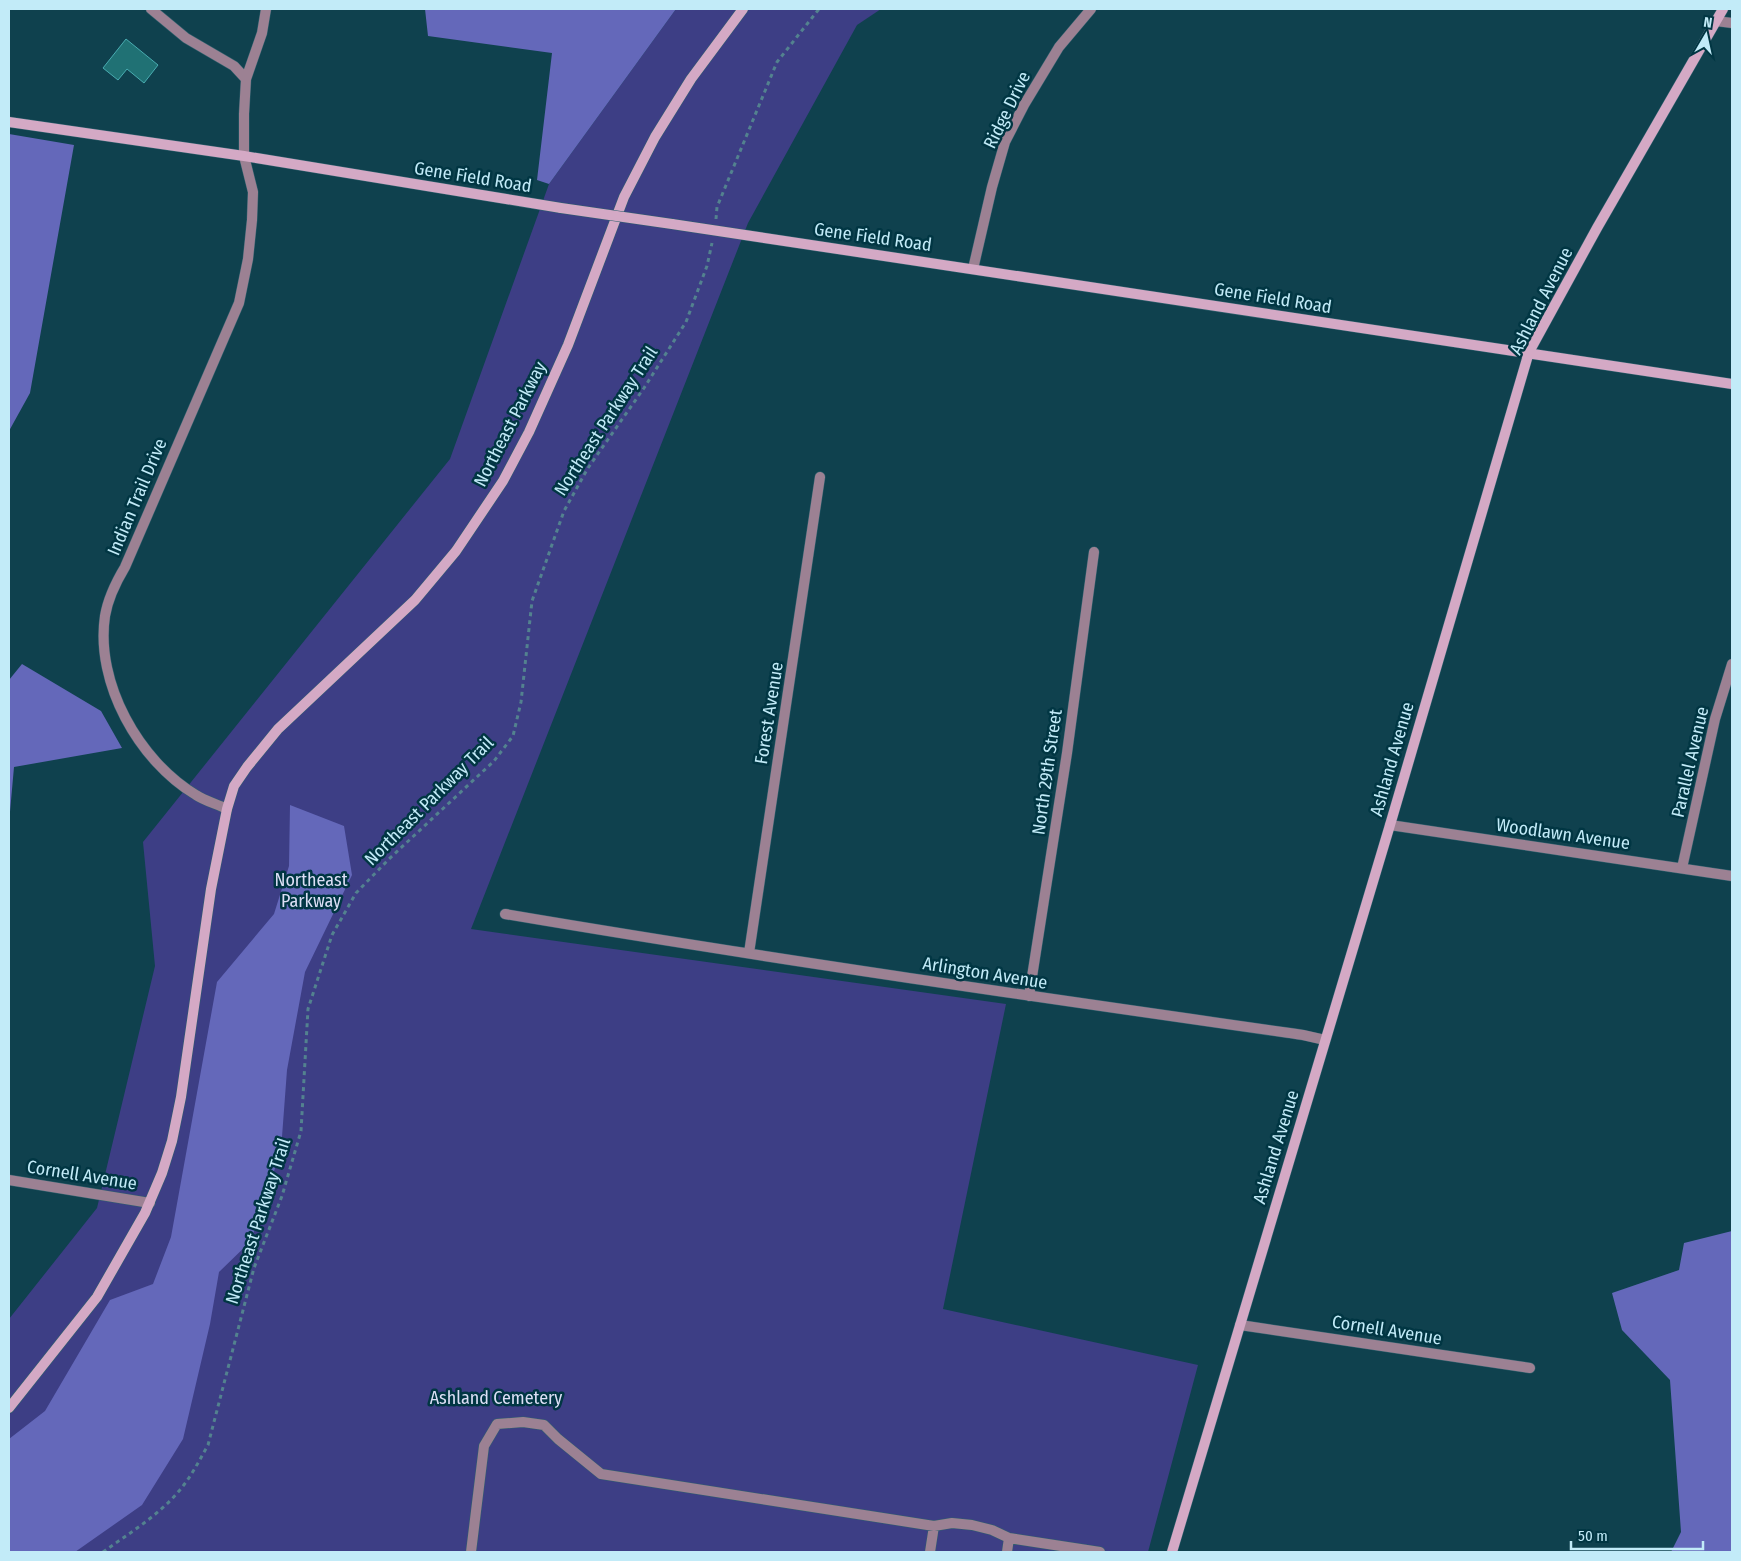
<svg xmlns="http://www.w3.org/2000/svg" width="1741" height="1561" font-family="'Fira Sans Condensed',sans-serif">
	<rect width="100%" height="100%" fill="#0f414e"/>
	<path fill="#3d3e85" d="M676,9H881L857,25L748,223L471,929L1006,1004L943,1309L1198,1365L1148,1552H9V1319L97,1208L155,966L143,842L450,459L549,184Z"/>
	<path fill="#6468ba" d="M425,9H676L549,184L537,180L552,53L428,36Z
		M9,134L74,145L30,393L9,431Z
		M22,664L101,711L122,748L14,767L9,823V680Z
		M290,805L344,826L352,875L305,972L287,1070L281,1150L251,1241L219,1272L210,1324L183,1439L142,1505L75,1552H9V1439L45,1411L110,1300L153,1284L171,1237L217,982L274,914L289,866Z
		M1732,1231V1552H1671L1681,1532L1670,1380L1622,1330L1612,1293L1679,1270L1684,1243Z"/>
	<path fill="#207174" stroke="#49acb1" d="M126,39L158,65L144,83L127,69L118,80L103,68Z"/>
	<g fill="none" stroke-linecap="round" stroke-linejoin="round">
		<defs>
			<path id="lane" d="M471,1552L484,1446L497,1424L523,1422L544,1425L558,1439L601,1474L934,1526L952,1523L972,1525L992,1530L1009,1538L1100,1552
				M930,1552L934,1526
				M1007,1552L1009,1538"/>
			<path id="street" d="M151,9L186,38L234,66L246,79
				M1716,21L1732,23
				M973,269L992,187L1005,142L1024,105L1059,47L1091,9
				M227,809C217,804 205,801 196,795C139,761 95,683 105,616C108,598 116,582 125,567L239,303L248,259L252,220L253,192L244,156V114L246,79L262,33L266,9
				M1390,825L1732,876
				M1682,868L1715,719L1732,664
				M505,914C770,959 1037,997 1303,1035L1325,1040
				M749,953L820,477
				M1029,996L1067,753L1094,552
				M9,1180L150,1203
				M1240,1325L1530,1368"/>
			<path id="secondary" d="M9,122L244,156L561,208
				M672,224L1732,384
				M9,1408L97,1297L145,1213L162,1173L172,1141L181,1097L211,889L227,809L234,786L247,767L278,729L415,600L456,551L503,481L529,432L568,345L624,197L655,137L691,79L743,9
				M1172,1552L1390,825L1529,352L1597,228L1723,9"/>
		</defs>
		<use href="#lane" stroke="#2f606d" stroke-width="11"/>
		<use href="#street" stroke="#2f606d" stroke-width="11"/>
		<use href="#secondary" stroke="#2f606d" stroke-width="11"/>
		<path stroke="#53828f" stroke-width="3" stroke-dasharray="4 4" stroke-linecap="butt" d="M716,219L717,207L777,62L819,9
			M103,1552C128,1534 158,1516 179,1491C191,1477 199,1461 208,1445L254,1268L282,1196L301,1131L308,1009L332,935L356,893L389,859L494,761L513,736L521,702L532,601L564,511L588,468L644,388L686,322L707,266L712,243"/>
		<use href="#lane" stroke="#9c8193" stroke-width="10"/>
		<use href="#street" stroke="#9c8193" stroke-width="10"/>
		<use href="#secondary" stroke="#d4a9c5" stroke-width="10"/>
		<defs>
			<path id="secondary-bridge" d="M561,208L672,224"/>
		</defs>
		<use href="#secondary-bridge" stroke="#2f606d" stroke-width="11" stroke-linecap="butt"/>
		<use href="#secondary-bridge" stroke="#d4a9c5" stroke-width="10"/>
	</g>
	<g text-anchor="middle" stroke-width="5" stroke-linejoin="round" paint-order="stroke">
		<g font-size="18" fill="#c2ebf8" stroke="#013643">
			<text transform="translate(1007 110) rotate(-64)" y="6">Ridge Drive</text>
			<text transform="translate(473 177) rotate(9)" y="6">Gene Field Road</text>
			<text transform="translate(873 237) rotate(8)" y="6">Gene Field Road</text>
			<text transform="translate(1273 298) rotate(9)" y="6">Gene Field Road</text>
			<text transform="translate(1541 301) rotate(-63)" y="6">Ashland Avenue</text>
			<text transform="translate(606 421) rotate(-57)" y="6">Northeast Parkway Trail</text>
			<text transform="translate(510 424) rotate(-63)" y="6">Northeast Parkway</text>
			<text transform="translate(137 497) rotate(-67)" y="6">Indian Trail Drive</text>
			<text transform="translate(769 713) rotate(-81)" y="6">Forest Avenue</text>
			<text transform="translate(1392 759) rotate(-74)" y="6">Ashland Avenue</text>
			<text transform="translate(1690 762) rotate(-77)" y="6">Parallel Avenue</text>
			<text transform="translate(1047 772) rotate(-82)" y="6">North 29th Street</text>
			<text transform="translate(429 801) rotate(-45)" y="6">Northeast Parkway Trail</text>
			<text transform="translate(1563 834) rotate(8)" y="6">Woodlawn Avenue</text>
			<text transform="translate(985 973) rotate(9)" y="6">Arlington Avenue</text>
			<text transform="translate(1276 1147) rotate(-73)" y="6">Ashland Avenue</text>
			<text transform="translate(82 1175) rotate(9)" y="6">Cornell Avenue</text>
			<text transform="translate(258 1221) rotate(-72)" y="6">Northeast Parkway Trail</text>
			<text transform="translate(1387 1330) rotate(9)" y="6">Cornell Avenue</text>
		</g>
		<g font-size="18" fill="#dcdff6" stroke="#013643">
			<text x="311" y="886">Northeast<tspan x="311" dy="21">Parkway</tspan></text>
			<text x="496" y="1404">Ashland Cemetery</text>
		</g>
	</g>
	<rect width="1741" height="1561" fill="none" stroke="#c2ebf8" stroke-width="20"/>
	<g transform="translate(1706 35) rotate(9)" stroke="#013643" stroke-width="4" paint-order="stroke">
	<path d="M0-4L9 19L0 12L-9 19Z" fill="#c2ebf8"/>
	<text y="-8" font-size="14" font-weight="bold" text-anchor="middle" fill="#c2ebf8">N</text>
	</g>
	<path d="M1571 1541v8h132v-8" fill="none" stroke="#c2ebf8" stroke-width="2.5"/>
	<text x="1578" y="1541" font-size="15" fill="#c2ebf8" stroke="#013643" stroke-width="4" paint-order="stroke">50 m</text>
</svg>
